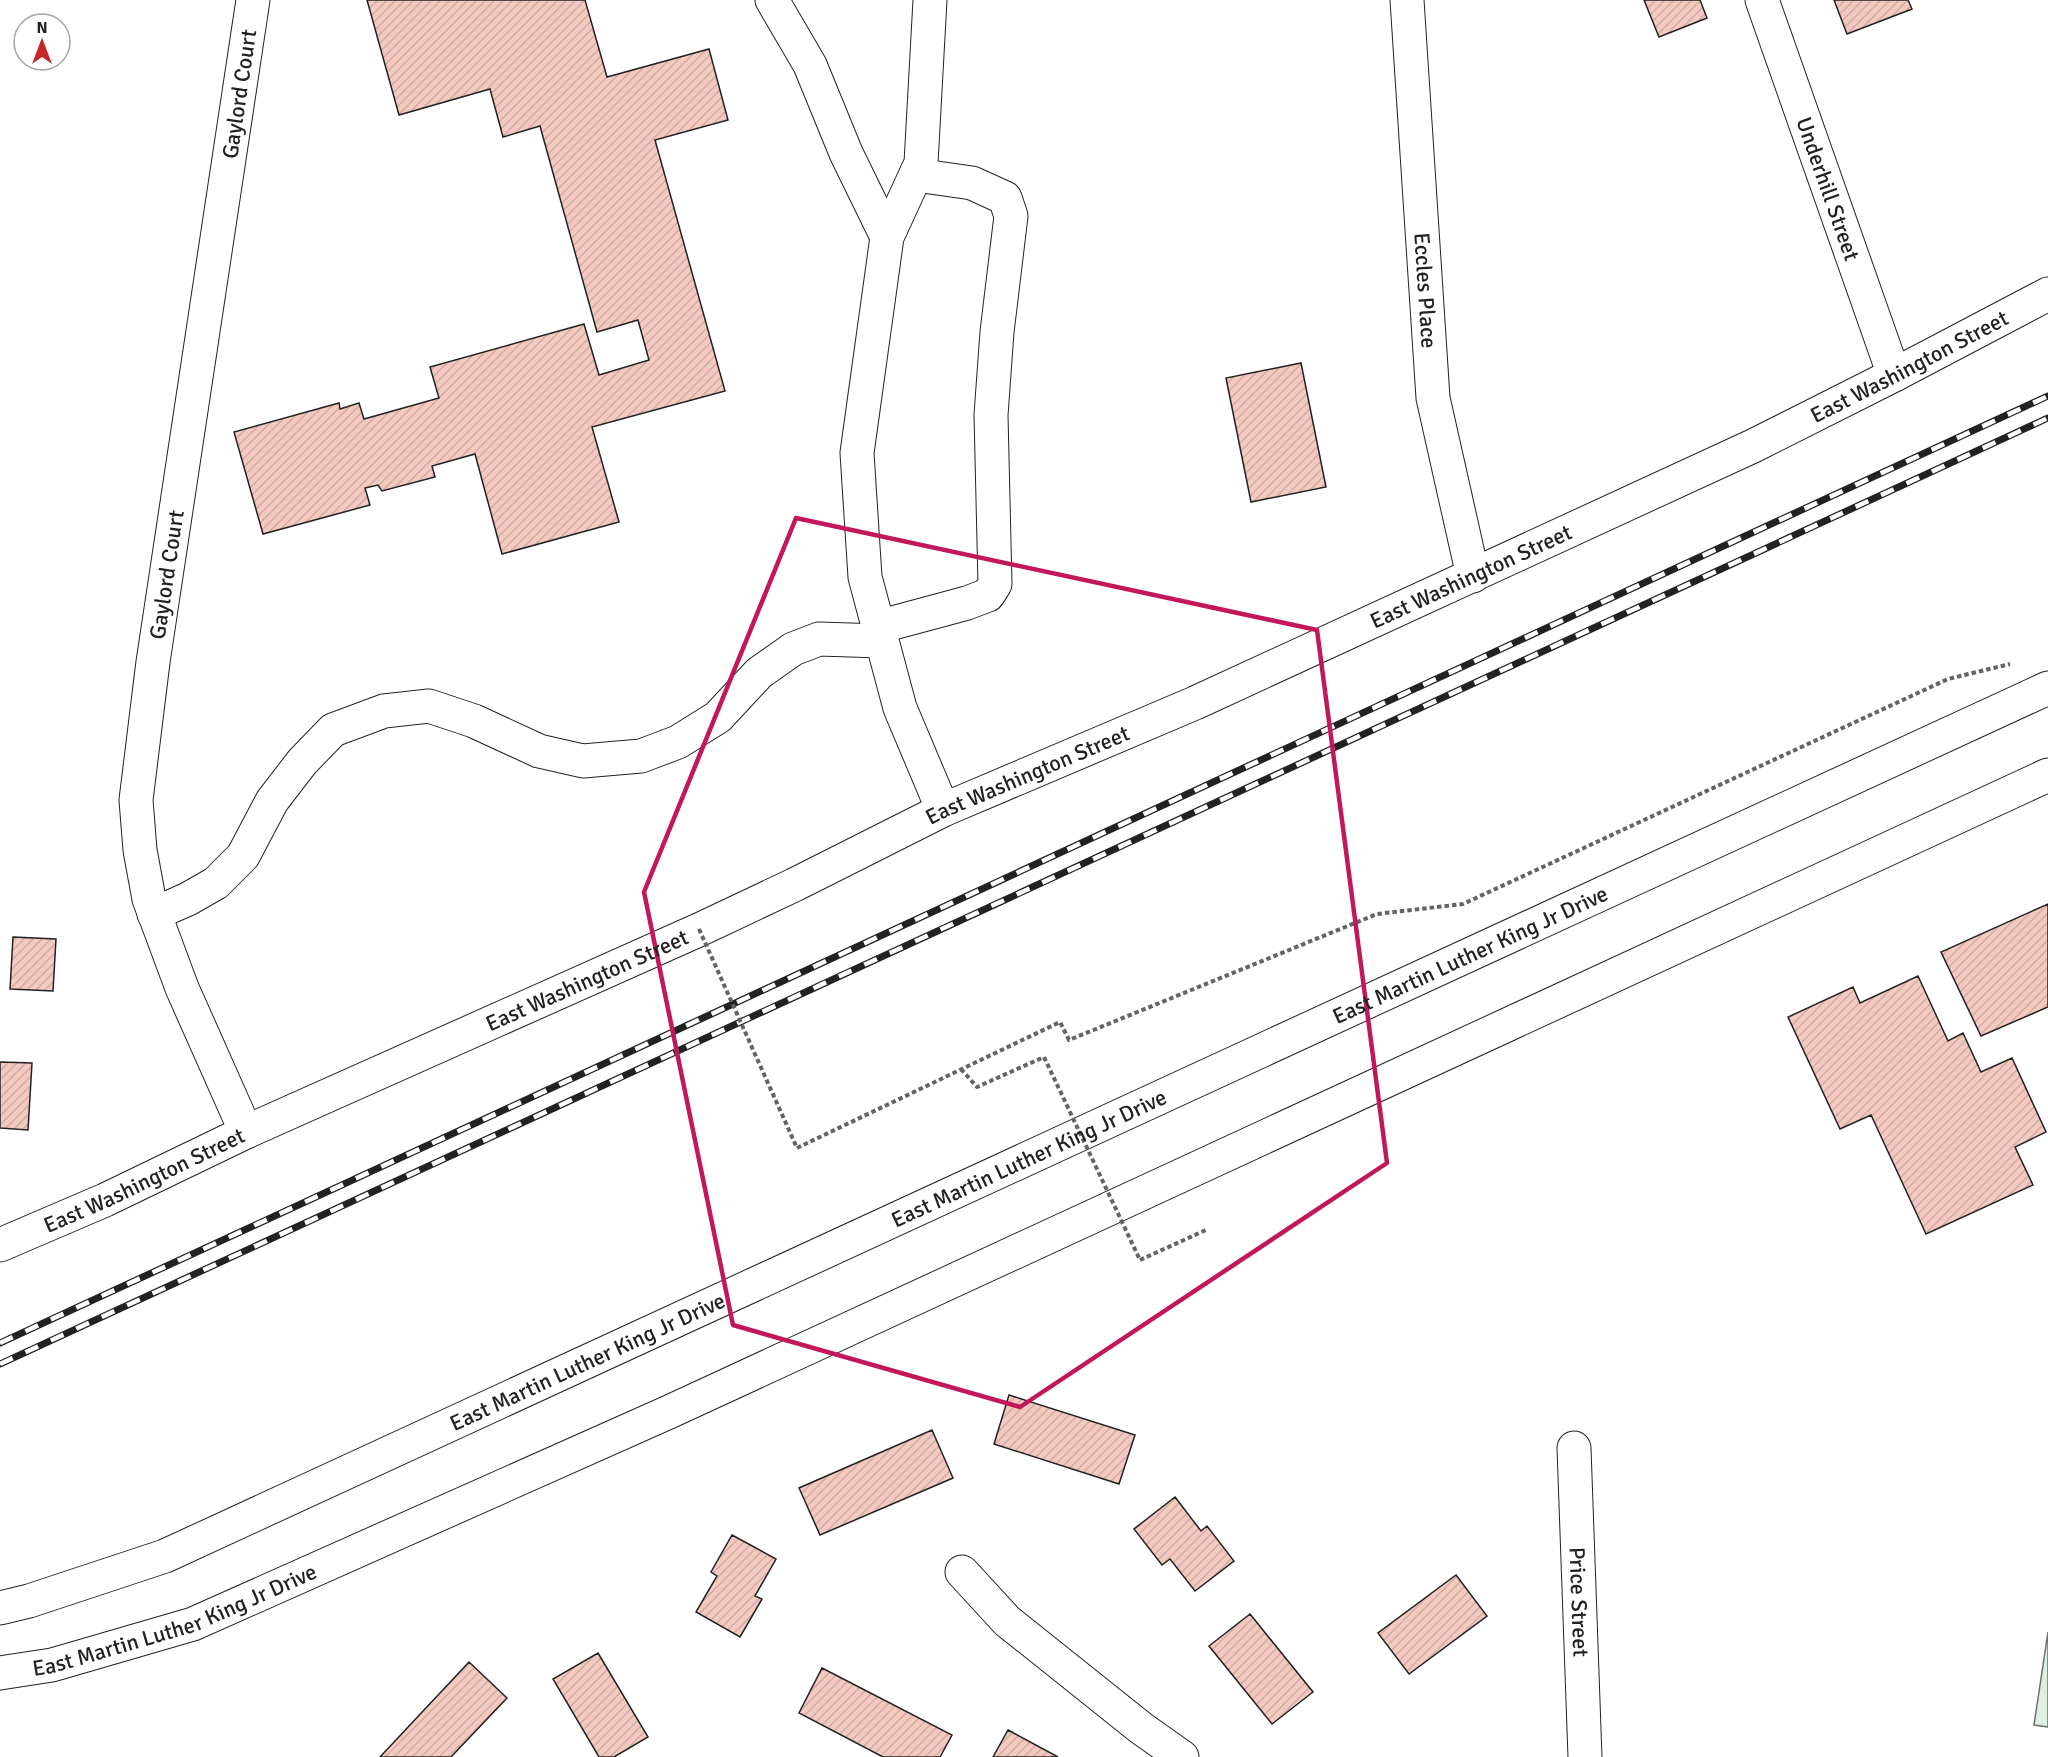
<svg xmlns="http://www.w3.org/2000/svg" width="2048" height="1757" font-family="Signika,sans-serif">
	<defs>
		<pattern id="building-hatch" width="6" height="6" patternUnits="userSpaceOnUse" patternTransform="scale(1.5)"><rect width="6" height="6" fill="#f3c9c0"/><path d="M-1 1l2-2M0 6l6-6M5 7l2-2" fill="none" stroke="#d0aca5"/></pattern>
	</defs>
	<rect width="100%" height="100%" fill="#fff"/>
	<path fill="#e0efe3" stroke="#6f6f6f" stroke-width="1.5" d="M2048,1632V1727L2034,1725Z"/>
	<path fill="url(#building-hatch)" stroke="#222" stroke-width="1.5" d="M367,0H585L607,77L709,49L728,120L655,140L725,391L592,427L619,522L502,554L475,454L432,466L435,477L382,491L378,485L365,488L370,505L263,534L234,432L339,403L340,409L359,403L364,419L439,398L430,367L584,324L599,375L649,360L638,320L597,332L540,126L503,137L490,89L399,115Z
		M1644,0H1700L1707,18L1659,37Z
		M1834,0H1908L1912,9L1847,34Z
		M1301,363L1326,487L1251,502L1226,378Z
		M2048,904V1007L1981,1036L1941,952Z
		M13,937L56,939L53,991L10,989Z
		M1918,976L1948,1041L1963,1033L1981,1072L2012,1058L2046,1132L2015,1147L2033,1185L1926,1234L1871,1115L1840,1129L1788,1017L1853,987L1860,1003Z
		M0,1062L32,1063L28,1130L0,1128Z
		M1009,1395L1135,1435L1119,1484L994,1444Z
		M932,1430L953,1478L820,1535L799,1488Z
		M1175,1497L1201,1531L1207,1526L1234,1561L1195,1591L1170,1559L1162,1565L1134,1529Z
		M732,1535L776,1559L755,1596L762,1599L740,1637L696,1612L717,1576L711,1572Z
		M1456,1575L1487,1616L1409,1674L1378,1633Z
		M1250,1614L1313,1692L1272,1724L1209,1646Z
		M598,1653L648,1737L614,1757H599L553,1679Z
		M469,1662L507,1698L451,1757H380Z
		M822,1668L952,1735L940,1757H883L799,1713Z
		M1008,1730L1058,1757H993Z"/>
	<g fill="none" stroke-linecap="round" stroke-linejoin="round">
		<defs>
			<g id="minor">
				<path d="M772,0L810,65L846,153L887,237"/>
				<path d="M930,0L921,163L887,237L857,453L865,577L900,708L943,810"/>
				<path id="s1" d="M1407,0L1433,398L1473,576"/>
				<path id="s2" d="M1762,0L1894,375"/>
				<path d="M878,627L967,603L988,595L995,584L991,415L997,332L1011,216L1005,198L972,183L916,175"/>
				<path d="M154,914L188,899L216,883L243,856L272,801L302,762L333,730L384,711L429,706L474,721L539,751L583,761L641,756L678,742L718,717L759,673L793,649L819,639L881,641"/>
				<path id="s3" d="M246,1132L182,988L149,899L140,850L136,800L153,662L253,0"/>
				<path id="s4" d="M0,1245L105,1200L246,1132L703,928L794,885L943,810L1195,703L1753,446L1894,375L2048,294"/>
				<path id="s5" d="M1574,1448L1585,1757"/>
				<path d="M962,1572L1007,1621L1141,1728L1182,1757"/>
			</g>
			<g id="major">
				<path id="s6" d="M0,1608L29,1601L165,1556L2048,688"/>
				<path id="s7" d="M0,1673L52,1665L193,1624L669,1412L2048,775"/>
			</g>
		</defs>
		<use href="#minor" stroke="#222" stroke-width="35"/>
		<use href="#major" stroke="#222" stroke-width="35"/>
		<path stroke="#646464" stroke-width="4" stroke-dasharray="4.5 3" stroke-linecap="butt" d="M961,1069L977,1087L1044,1057
			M797,1148L1060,1022L1069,1040L1377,914L1463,904L1948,679L2010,664
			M1140,1260L1208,1229"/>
		<use href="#minor" stroke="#fff" stroke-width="33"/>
		<use href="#major" stroke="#fff" stroke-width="33"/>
		<defs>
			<path id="rail" d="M0,1343L2048,396
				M0,1364L2048,418"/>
		</defs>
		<use href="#rail" stroke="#222" stroke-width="7"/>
		<use href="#rail" stroke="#fff" stroke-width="4.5" stroke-dasharray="14" stroke-linecap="butt"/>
		<path stroke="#646464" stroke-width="4" stroke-dasharray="4.5 3" stroke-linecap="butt" d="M699,929L797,1148
			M1044,1057L1140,1260"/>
	</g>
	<path fill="none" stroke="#c2185b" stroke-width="4.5" stroke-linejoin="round" d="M796,518L1317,630L1387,1163L1020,1407L733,1325L644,892Z"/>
	<g text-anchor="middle" stroke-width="4.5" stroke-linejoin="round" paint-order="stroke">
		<g font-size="22" fill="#222" stroke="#fff">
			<text dy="8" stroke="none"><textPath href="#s3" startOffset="1066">Gaylord Court</textPath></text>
			<text dy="8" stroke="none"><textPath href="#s2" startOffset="200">Underhill Street</textPath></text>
			<text dy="8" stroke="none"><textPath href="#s1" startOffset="291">Eccles Place</textPath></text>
			<text dy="8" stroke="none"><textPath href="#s4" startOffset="2102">East Washington Street</textPath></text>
			<text dy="8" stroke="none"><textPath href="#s3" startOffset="580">Gaylord Court</textPath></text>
			<text dy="8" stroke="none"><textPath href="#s4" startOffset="1616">East Washington Street</textPath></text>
			<text dy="8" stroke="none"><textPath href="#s4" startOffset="1130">East Washington Street</textPath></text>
			<text dy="8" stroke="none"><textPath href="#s6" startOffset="1610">East Martin Luther King Jr Drive</textPath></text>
			<text dy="8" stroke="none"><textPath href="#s4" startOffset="644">East Washington Street</textPath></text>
			<text dy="8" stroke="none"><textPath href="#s6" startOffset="1124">East Martin Luther King Jr Drive</textPath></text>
			<text dy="8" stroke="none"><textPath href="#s4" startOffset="158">East Washington Street</textPath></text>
			<text dy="8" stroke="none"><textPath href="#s6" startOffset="638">East Martin Luther King Jr Drive</textPath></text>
			<text dy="8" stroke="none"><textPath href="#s5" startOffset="154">Price Street</textPath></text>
			<text dy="8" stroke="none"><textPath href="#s7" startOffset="183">East Martin Luther King Jr Drive</textPath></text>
		</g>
	</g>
	<g transform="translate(42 42)"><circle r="28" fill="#ffffff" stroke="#a7a7a7" stroke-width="1.5"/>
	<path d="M0-4.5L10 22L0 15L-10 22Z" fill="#c62828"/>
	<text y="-9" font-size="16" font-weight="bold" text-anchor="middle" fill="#222222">N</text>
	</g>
</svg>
